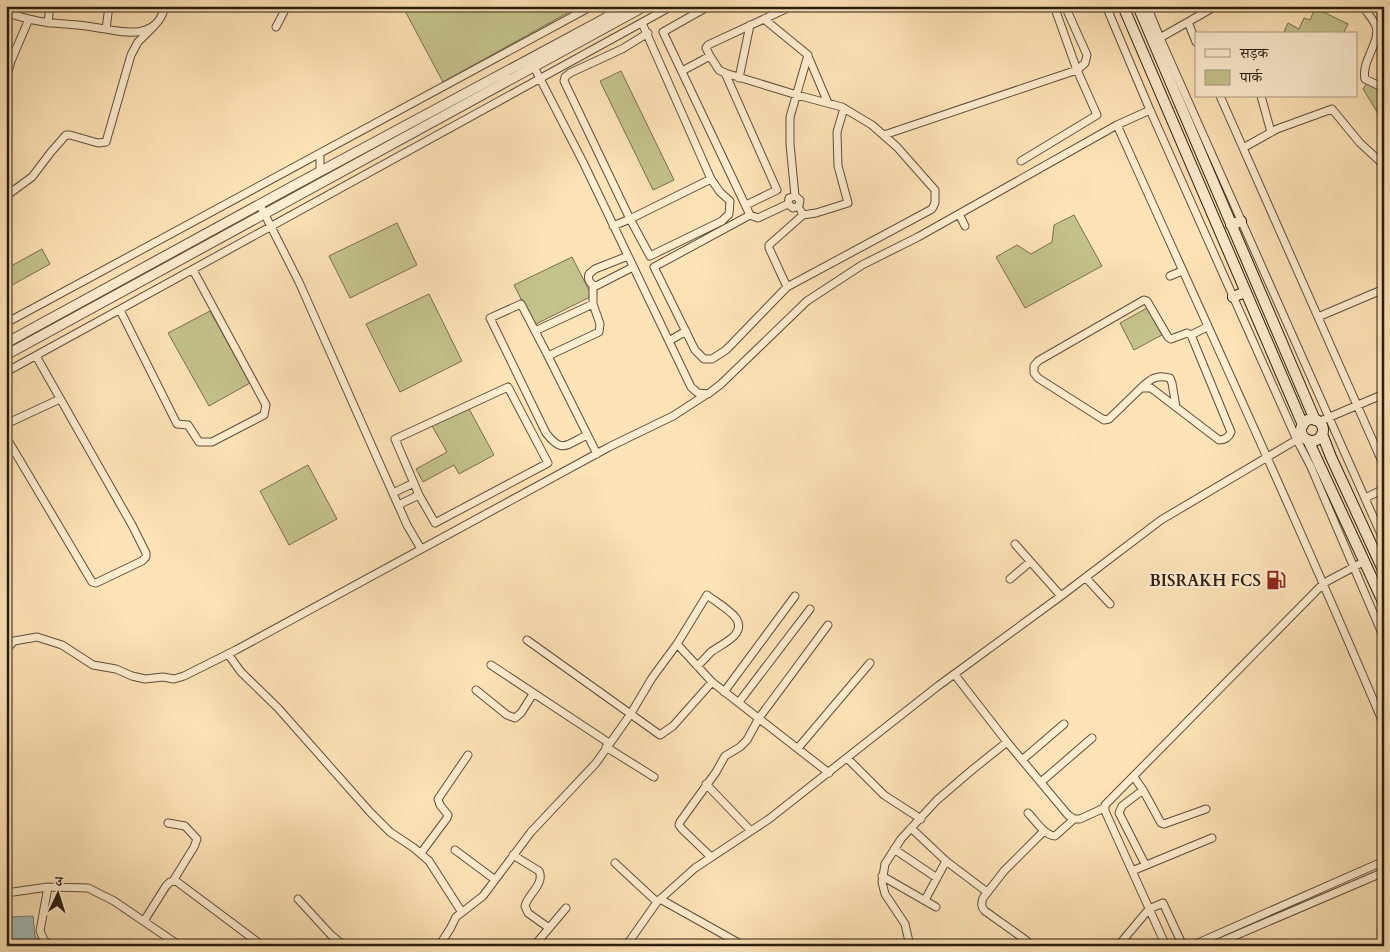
<svg xmlns="http://www.w3.org/2000/svg" width="1390" height="952" font-family="Cardo,'Noto Serif Devanagari',serif">
	<rect width="100%" height="100%" fill="#fde3b6"/>
	<filter id="stains"><feTurbulence type="fractalNoise" baseFrequency=".004" numOctaves="4"/><feColorMatrix values="0 0 0 0 .2 0 0 0 0 .09 0 0 0 0 .02 0 0 0 .5 -.17"/></filter>
	<radialGradient id="worn" r=".72"><stop offset=".6" stop-color="#630" stop-opacity="0"/><stop offset="1" stop-color="#630" stop-opacity=".3"/></radialGradient>
	<path fill="#c4c28b" stroke="#76704e" d="M409,6H580L443,82L404,9Z
		M1315,8L1348,24L1343,34H1283L1288,23L1299,29L1304,18L1310,20Z
		M621,71L674,180L653,190L600,81Z
		M1367,83L1384,92V123L1363,89Z
		M1074,215L1102,266L1025,308L996,257L1017,245L1031,254L1052,242L1054,225Z
		M397,223L417,265L350,298L329,256Z
		M42,249L50,264L7,288L6,261L8,260L11,266Z
		M572,257L592,296L534,325L514,285Z
		M429,294L462,361L400,392L366,324Z
		M1147,308L1162,335L1134,350L1120,323Z
		M210,311L250,383L209,406L168,333Z
		M468,407L494,455L459,474L454,465L423,482L416,469L447,452L432,426Z
		M308,465L337,519L289,545L260,491Z"/>
	<path fill="#a3bcb8" stroke="#727c75" d="M33,916L35,936L44,946H6V917Z"/>
	<g fill="none" stroke-linecap="round" stroke-linejoin="round">
		<defs>
			<path id="minor" d="M709,6L663,32L750,215L758,218L788,204L789,198L795,196
				M1147,6L1160,38L1384,541
				M1363,6C1367,13 1373,19 1376,26C1381,42 1361,61 1365,79L1384,88
				M6,13C18,16 31,20 44,22C58,24 72,24 86,26C114,29 156,46 165,6
				M764,19L808,55L790,117V144L795,196L800,200L799,206L793,208L788,204
				M1188,22L1196,42
				M48,23L50,6
				M276,27L287,6
				M106,29L109,6
				M648,33L622,49L570,73L565,77L564,81L630,219L711,179
				M1158,39L1216,6
				M710,56L719,70L725,73L797,95L842,107L872,125L897,147L935,190V203L932,209L787,287L769,248V245L803,215
				M808,56L828,103
				M534,67L583,162L691,387L698,393L708,394L721,384L807,301L862,265L918,237L1117,125L1150,110L1106,6
				M682,71L710,56L706,48L708,45L792,6
				M725,73L777,190L746,205
				M739,78L750,25
				M6,79L11,61L29,19
				M1220,96L1384,466
				M1261,96L1271,132
				M1150,110L1297,440L1311,467L1384,638
				M1117,125C1207,325 1299,524 1384,725
				M884,135L1077,70L1085,63L1087,55L1065,6
				M1243,148L1277,129L1332,109L1360,143L1384,165
				M1021,161L1097,115L1077,70L1054,6
				M320,172V154
				M6,196L32,177L51,152L66,135H70L98,143L106,142L131,55L138,42L154,26
				M260,205L299,282L407,525L421,549
				M801,211L803,215L816,213L848,203L838,166L837,132L844,108
				M959,214L965,226
				M750,215L654,267L695,350L704,359H712L726,350L787,287
				M613,226L630,219L650,256L722,221L729,214L730,201L720,192L711,179L642,23
				M628,256L595,269L589,274C587,280 591,285 596,286L633,267
				M1170,276L1182,271
				M593,285V304L600,324L599,332L548,356L597,454
				M120,310L177,424L188,425L199,442H212L264,415L266,405L193,270
				M1318,317L1384,289
				M6,323L592,6
				M535,331L593,304
				M1191,335L1231,432C1229,437 1225,440 1219,440L1151,388H1141L1109,419L1104,420L1038,378L1034,373V366L1038,361L1144,300L1147,301L1168,337L1171,339L1187,333L1191,335L1207,327
				M669,341L686,331
				M548,356L521,304L490,318L546,433C562,454 566,445 587,435
				M6,372L672,6
				M508,387L548,463L435,523L419,495L395,439Z
				M1141,388C1150,379 1157,374 1170,378L1172,383L1176,407
				M1318,422L1384,394
				M6,424L60,399
				M6,437L92,582L96,583L142,561L146,557V553L132,525L36,356
				M393,493L414,483
				M1365,498L1384,489
				M398,505L419,495
				M1015,544L1061,596
				M1086,578L1110,604
				M1010,579L1030,562
				M527,640L660,735L673,726L712,682
				M677,644L712,682L829,773
				M6,650L14,641L37,637L62,645L93,665L116,669L132,676L145,679L163,677L174,679L184,676L236,650L609,447L673,416L707,394
				M228,654L241,672L278,708L370,812L390,832L414,848L429,861L461,911
				M491,665L609,743
				M955,675L1007,742L1068,815L1074,819
				M476,690L507,715L515,718L521,713L533,694
				M724,692L795,596
				M739,702L810,609
				M606,747L654,777
				M798,748L870,663
				M847,758L884,795L921,819
				M1022,760L1064,724
				M1134,777L1143,790L1122,806L1119,813L1145,864
				M1041,782L1092,738
				M706,784L751,831
				M1143,790L1161,823L1164,824L1206,809
				M1028,813C1036,821 1044,835 1055,836L1074,819H1080L1104,808
				M168,823L185,826L197,839L194,847L173,881
				M911,828L946,861L987,892
				M894,849L937,878
				M455,850L494,879
				M421,853L447,818L448,815L440,805L438,799L468,755
				M513,855L539,871C545,884 528,894 525,906L528,913L549,928
				M711,857L682,829L679,825L680,822L716,772L725,756L740,747L747,740L759,718L828,625
				M615,863L657,902
				M1132,871L1212,838
				M882,876L936,907
				M48,887L40,931L44,940L51,946
				M6,893L48,887L88,888L114,901L180,946
				M298,899L331,935L344,946
				M660,899L737,942
				M925,900L946,861
				M144,921L166,886L170,882L176,881L263,946
				M439,946L450,929L456,917L483,896L531,832L596,763L630,715L652,678L677,644L707,595C716,602 729,609 736,618C747,635 721,644 711,652C706,657 702,662 697,666
				M534,946L566,908
				M626,946L657,902L695,868L769,819L938,686L1061,596L1161,520L1303,436
				M910,946L905,924L885,894L882,882L885,864L901,839L937,800L972,770L1007,742
				M1025,946L1027,941L985,911C981,907 981,904 983,898L1004,871L1044,831
				M1118,946L1149,909L1163,903L1183,946
				M1166,946L1105,811V805L1324,583L1365,561
				M1191,946L1384,861
				M1211,946L1384,872"/>
			<path id="tertiary" d="M606,6L613,20
				M6,343L295,185L628,6
				M6,355L645,6"/>
			<path id="secondary" d="M1123,6L1303,425
				M1138,6L1315,420
				M1231,225L1241,221
				M1233,297L1245,292
				M1301 430a11 11 0 1 1 22 0a11 11 0 1 1-22 0Z
				M1322,434L1331,457L1384,572
				M1308,440L1384,604"/>
		</defs>
		<use href="#minor" stroke="#5e4e3a" stroke-width="9"/>
		<use href="#tertiary" stroke="#5e4e3a" stroke-width="11"/>
		<use href="#secondary" stroke="#291d10" stroke-width="12"/>
		<use href="#minor" stroke="#feedd0" stroke-width="7"/>
		<use href="#tertiary" stroke="#feedd0" stroke-width="9"/>
		<use href="#secondary" stroke="#feedd0" stroke-width="10"/>
	</g>
	<defs>
		<symbol id="fuel-bare" viewBox="-9 -9 18 18"><path d="M-5.5-6h7V0h2V4h1.3V-2.5L3-4.5l.8-.8L6-3V5H2.5V1h-1V6h-7ZM-4.2-4.7v3.2H.2V-4.7Z" fill="#8f2418" stroke="#feedd0" stroke-width="2.5" paint-order="stroke"/></symbol>
	</defs>
	<g fill-rule="evenodd">
		<use href="#fuel-bare" x="1262" y="566" width="28" height="28"/>
	</g>
	<g text-anchor="middle" stroke-width="4.5" stroke-linejoin="round" paint-order="stroke">
		<g font-size="16" font-weight="bold" fill="#291d10" stroke="#feedd0" text-anchor="end">
			<text x="1261" y="586">BISRAKH FCS</text>
		</g>
	</g>
	<rect width="1390" height="952" fill="none" stroke="#fde3b6" stroke-width="25"/>
	<rect x="8" y="8" width="1375" height="937" fill="none" stroke="#291d10" stroke-width="2.5"/>
	<rect x="12" y="12" width="1365" height="927" fill="none" stroke="#291d10"/>
	<rect x="1195" y="32" width="162" height="65" fill="#feedd0" stroke="#a99a83"/>
	<rect x="1205" y="49" width="25" height="8" fill="#feedd0" stroke="#a99a83"/>
	<text x="1240" y="58" font-size="15" fill="#291d10">सड़क</text>
	<rect x="1205" y="70" width="25" height="15" fill="#c4c28b" stroke="#a99a83"/>
	<text x="1240" y="82" font-size="15" fill="#291d10">पार्क</text>
	<g transform="translate(58 894) rotate(4)" stroke="#feedd0" stroke-width="4" paint-order="stroke">
	<path d="M0-4L9 19L0 12L-9 19Z" fill="#291d10"/>
	<text y="-8" font-size="14" font-weight="bold" text-anchor="middle" fill="#291d10">उ</text>
	</g>
	<rect width="100%" height="100%" filter="url(#stains)"/>
	<rect width="100%" height="100%" fill="url(#worn)"/>
</svg>
